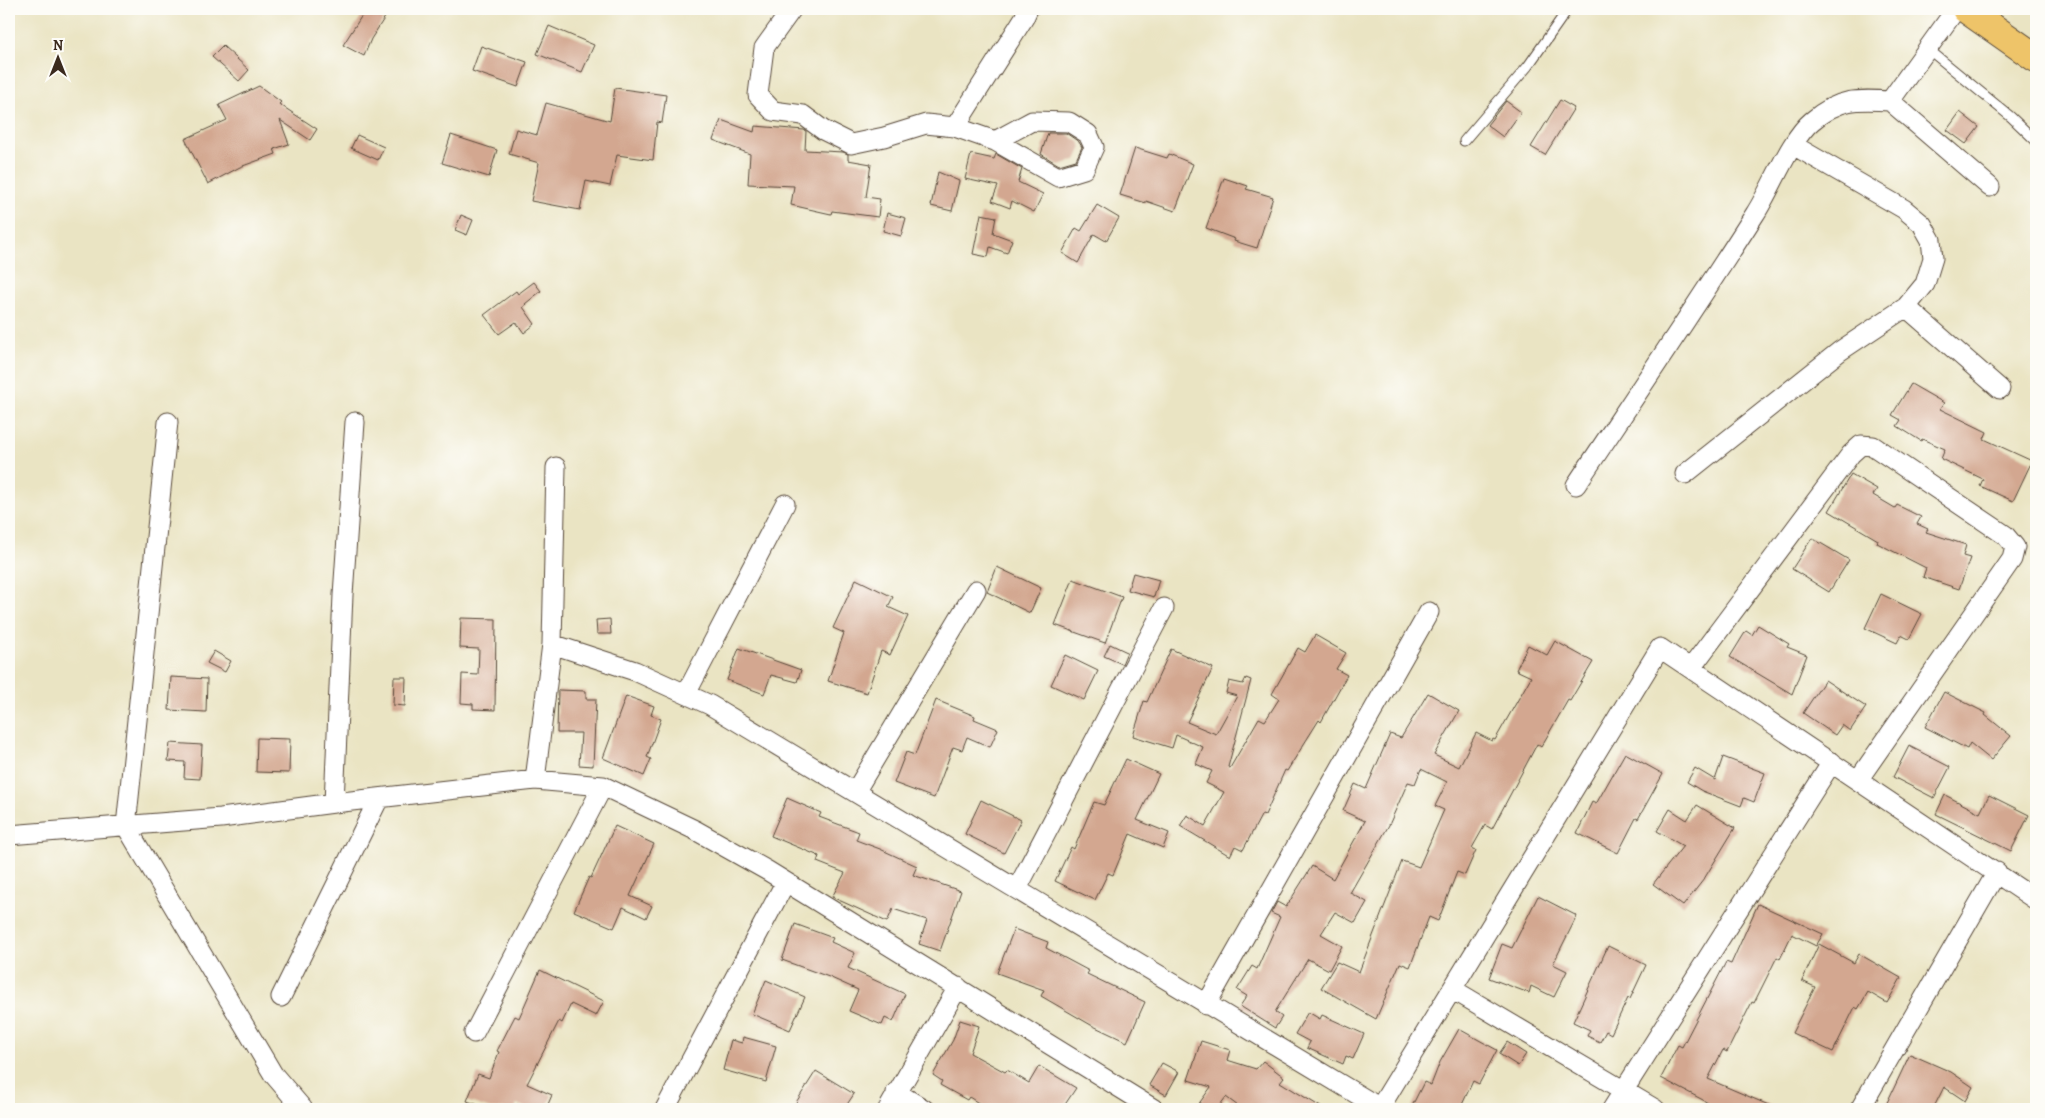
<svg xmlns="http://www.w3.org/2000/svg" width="2045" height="1118" font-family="Alegreya,serif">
	<rect width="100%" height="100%" fill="#fdfcf7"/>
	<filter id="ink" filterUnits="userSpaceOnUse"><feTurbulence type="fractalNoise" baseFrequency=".02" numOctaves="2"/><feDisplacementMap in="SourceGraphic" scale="10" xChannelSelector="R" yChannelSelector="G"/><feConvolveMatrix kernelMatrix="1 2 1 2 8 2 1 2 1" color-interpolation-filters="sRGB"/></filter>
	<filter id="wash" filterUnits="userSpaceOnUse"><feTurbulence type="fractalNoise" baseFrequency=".0096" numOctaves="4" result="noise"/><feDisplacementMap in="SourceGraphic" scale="20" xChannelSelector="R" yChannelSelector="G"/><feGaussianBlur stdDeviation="1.12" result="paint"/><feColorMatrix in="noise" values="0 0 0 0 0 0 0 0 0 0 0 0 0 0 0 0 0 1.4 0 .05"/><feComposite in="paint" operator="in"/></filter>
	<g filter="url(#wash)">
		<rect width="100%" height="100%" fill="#eae4c3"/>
		<g id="blocks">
			<path fill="#d3a790" d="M366,9H378L387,14L371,39L364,56L343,45Z
				M549,26L594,45L582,72L537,54Z
				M223,46L249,70L239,81L212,57Z
				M481,46L527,62L518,87L472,71Z
				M259,86L281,102L279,104L317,129L310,140L280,120L289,144L274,149L276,154L240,167L208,184L185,139L227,120L219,105Z
				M615,88L666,95L662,123L657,122L653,160L617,155L610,186L586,181L580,210L531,201L539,163L509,154L516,129L537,135L546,103L610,121Z
				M1560,100L1574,108L1545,155L1531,147Z
				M1506,101L1521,112L1503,137L1487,125Z
				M1960,112L1979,127L1966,144L1947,130Z
				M721,120L754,132L755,126L804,130L806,131L805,150L843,152L848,154V160L871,164L866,197L880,199L878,217L832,211L831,214L791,205L794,186L748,184L750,154L713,140Z
				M1048,133H1066L1079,142L1082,147L1076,160L1059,165L1041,154Z
				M357,135L384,147L378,160L351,148Z
				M451,135L497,150L489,177L442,163Z
				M1135,148L1167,158L1169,154L1193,164L1175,211L1146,201V203L1120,195Z
				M971,154L994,159L996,154L1022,169L1018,182L1043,194L1034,212L1012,201L1010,208L992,201L998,186L965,179Z
				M938,172L959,181L952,211L931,206Z
				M1224,178L1248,186L1246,189L1273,197L1257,248L1234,241L1235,239L1206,228Z
				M1097,205L1119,218L1106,241L1094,234L1078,263L1062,253L1076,228L1081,231Z
				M887,213L906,218L901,236L883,231Z
				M981,214L996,217L993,233L1012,240L1007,253L990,247L988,257L973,254Z
				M461,215L473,220L467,235L455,230Z
				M534,282L541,291L525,304L526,305L523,307L535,324L524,333L516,322L499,334L484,315L516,291L518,294Z
				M1911,384L1944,403L1940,409L1987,432L1984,439L2032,461L2013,501L1980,486L1983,479L1941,459L1945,449L1922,439L1921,441L1897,426L1901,420L1892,415Z
				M1851,474L1877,489L1873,495L1895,508L1897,505L1921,517L1917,524L1928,529L1926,532L1966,545L1963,556L1970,558L1959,589L1923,577L1926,568L1877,543L1878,540L1829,511Z
				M1812,538L1849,560L1829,592L1792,569Z
				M997,567L1041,588L1030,613L987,592Z
				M1133,573L1159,580L1154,597L1128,590Z
				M856,579L893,597L888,607L908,616L890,655L881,651L867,693L828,681L844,633L833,628Z
				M1073,579L1122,597L1105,643L1055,625Z
				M1881,594L1922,614L1909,639L1901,635L1897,643L1865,628Z
				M461,618L496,619L495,710L473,709V704L461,703L462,674L478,675L479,649L460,648Z
				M610,619L611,634H597L596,620Z
				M1758,625L1789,644L1787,647L1807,655L1792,694L1730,657L1746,631L1752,635Z
				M1315,635L1346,653L1336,669L1347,675L1321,722L1319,720L1287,771L1285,770L1265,815L1262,814L1243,850L1235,846L1230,856L1180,826L1187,815L1205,826L1224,792L1206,783L1212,771L1196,764L1203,747L1176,735L1172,748L1133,736L1144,701L1147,702L1171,649L1213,668L1187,722L1216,734L1237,696L1226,693L1229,681L1243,684L1246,678L1251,680L1228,767L1230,768L1259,718L1265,721L1279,699L1272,694L1298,648L1305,652Z
				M1555,641L1593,662L1570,701L1568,700L1541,747L1537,744L1492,829L1485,825L1472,848L1476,850L1465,875L1457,872L1438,921L1429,917L1410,967L1400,963L1376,1019L1321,988L1337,962L1359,972L1402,861L1419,867L1444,810L1435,806L1447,782L1421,769L1415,784L1408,782L1389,825L1350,893L1367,902L1355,923L1335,912L1321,934L1342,946L1329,970L1308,959L1275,1012L1282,1017L1275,1028L1240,1006L1247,996L1237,990L1252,966L1257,969L1280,917L1271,913L1277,902L1286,907L1312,866L1333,879L1365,821L1343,811L1355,784L1366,789L1390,734L1401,738L1428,693L1459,711L1434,755L1459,767L1476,733L1492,741L1493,739L1495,740L1531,677L1516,670L1528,645L1547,655Z
				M1110,644L1127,652L1122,664L1104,656Z
				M739,648L801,670L797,682L771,675L764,694L727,680Z
				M214,651L231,661L225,672L207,663Z
				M1065,655L1098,671L1084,700L1051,685Z
				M171,677L207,679L206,712L169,710Z
				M394,677H406L405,706L393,705Z
				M1825,680L1866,707L1850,731L1842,725L1835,735L1803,713Z
				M558,690L586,691V699H596L593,766L579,765L581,733H557Z
				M1944,692L1986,713L1985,715L2011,736L1991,760L1970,743L1967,749L1925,727Z
				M626,696L654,706L651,715L661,719L647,757L651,759L644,776L603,758Z
				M936,700L975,716L974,719L998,729L990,747L967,737L962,750L953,747L934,798L894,783L906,752L915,755Z
				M257,738L290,739L289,773L256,772Z
				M170,743L202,745L200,779L184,778L185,762L168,761Z
				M1909,746L1950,767L1934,798L1893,777Z
				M1625,753L1663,774L1638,819L1636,818L1618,853L1577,833L1592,802L1596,804Z
				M1723,757L1765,773L1754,802L1744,798L1741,806L1702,791L1687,782L1695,768L1715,780Z
				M1126,759L1159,774L1137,820L1169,833L1163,848L1130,834L1113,875L1108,873L1095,900L1055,881L1071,847L1074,849L1094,802L1104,805Z
				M1945,795L1980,813L1989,795L2029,815L2011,851L1936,814Z
				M787,798L821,813L819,817L859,832L856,840L880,849L917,866L913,875L961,891L940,951L919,944L927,920L893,909L887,922L832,897L845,873L817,862L819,856L771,836Z
				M981,800L1021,820L1004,853L965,834Z
				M1697,805L1735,828L1704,879L1683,906L1653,884L1683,846L1657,831L1670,809L1687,820Z
				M615,826L654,844L630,896L652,906L646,918L623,907L614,928L574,911L589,877L591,878Z
				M1538,896L1577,916L1553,964L1567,971L1554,997L1531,986L1529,993L1489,978L1502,944L1512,948Z
				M1758,904L1823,934L1816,946L1792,934L1780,959L1777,957L1754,1003L1752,1002L1727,1052L1723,1050L1708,1079L1778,1109H1705L1708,1103L1703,1100L1661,1078L1678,1045L1682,1047L1726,962L1731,964Z
				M795,924L833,938L831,942L855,953L848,968L905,994L893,1022L885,1018L882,1025L849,1011L858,990L829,977L782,960Z
				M1014,929L1048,942L1046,948L1089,971L1087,974L1145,1002L1127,1042L1091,1025L1041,996L1044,990L997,973Z
				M1819,944L1854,963L1859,954L1901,978L1887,1003L1868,992L1858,1009L1855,1007L1833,1052L1792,1033L1815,987L1802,981Z
				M1608,946L1646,965L1630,999L1628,998L1611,1034L1606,1031L1600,1042L1587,1036L1590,1030L1573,1022Z
				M540,970L604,1001L596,1016L571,1004L562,1023L559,1021L527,1084L552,1095L546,1109H528L517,1104L515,1109H490L467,1101L478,1074L489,1078L499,1052L497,1051L515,1016L519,1018Z
				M766,980L805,997L790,1030L752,1014Z
				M1308,1012L1320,1019L1322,1015L1364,1034L1353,1059L1346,1056L1343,1064L1307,1048L1310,1042L1295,1034Z
				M960,1020L979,1026L970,1053L1005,1072L1007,1070L1029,1083L1039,1066L1076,1088L1062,1109H988L969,1097L967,1100L940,1085L942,1081L933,1075L953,1040Z
				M1459,1029L1497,1050L1479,1084L1473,1081L1460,1109H1419L1412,1106L1424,1082L1431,1085L1440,1062Z
				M743,1037L776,1046L766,1082L723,1070L731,1040L742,1043Z
				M1201,1041L1230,1050L1227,1060L1256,1069L1263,1061L1284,1077L1280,1082L1324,1109H1242L1226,1097L1217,1109H1195L1211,1087L1188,1080Z
				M1507,1042L1526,1054L1518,1066L1499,1054Z
				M1910,1054L1951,1072L1973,1087L1965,1101L1944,1087L1933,1109H1884Z
				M1162,1063L1179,1072L1166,1095L1149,1085Z
				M816,1071L854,1094L844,1109H803L795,1104Z"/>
		</g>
	</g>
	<g filter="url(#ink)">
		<use href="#blocks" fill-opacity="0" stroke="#554637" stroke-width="1"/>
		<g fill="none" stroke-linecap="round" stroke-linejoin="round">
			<defs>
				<path id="service" d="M1928,49L2011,117L2036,141
					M1464,141L1528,66L1568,9"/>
				<path id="minor" d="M792,9L764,48L758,95L773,111L803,115L823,130L851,144L884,137L926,124L955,127L995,141L1058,177L1084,169L1094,147L1088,134L1069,122L1032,121L995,141
					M1890,101L1990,187
					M955,127L1024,18L1028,9
					M1906,307L2000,389
					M168,422L126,826L273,1074L303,1109
					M1685,474L1840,351L1906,307L1925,284L1933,258L1931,240L1922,224L1904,209L1793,145
					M1576,485C1636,395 1697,305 1755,214C1772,188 1790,139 1812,121C1839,98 1857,99 1890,101L1956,9
					M552,644L635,671L710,705L1380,1108
					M1691,668L1851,454L1861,445L1873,446L2005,535L2015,547L2012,559L1858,780
					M686,694L785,504
					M535,780L552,644L556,467
					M855,792L976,590
					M334,803L343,595L355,422
					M9,835L221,818L334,803L535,780L603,786L695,830L768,871L1154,1109
					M1017,889L1164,608
					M1452,989L1655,1109
					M281,997L379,798
					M1206,1005L1429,612
					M474,1033L603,786
					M896,1092L924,1109
					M665,1109L785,883
					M888,1109L958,987
					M1379,1109L1660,648L2036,900
					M1612,1109L1832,762
					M1860,1109L1997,872"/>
				<path id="trunk" d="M1966,9L2036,58"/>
			</defs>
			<use href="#service" stroke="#554637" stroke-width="11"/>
			<use href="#minor" stroke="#554637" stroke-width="21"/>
			<use href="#trunk" stroke="#554637" stroke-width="30"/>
			<use href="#service" stroke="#fff" stroke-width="9"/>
			<use href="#minor" stroke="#fff" stroke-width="19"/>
			<use href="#trunk" stroke="#eec469" stroke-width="28"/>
		</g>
	</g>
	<rect width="2045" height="1118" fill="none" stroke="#fdfcf7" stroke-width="30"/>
	<g transform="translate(58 58)" stroke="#fdfcf7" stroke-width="4" paint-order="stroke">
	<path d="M0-4L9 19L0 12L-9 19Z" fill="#3b2a1e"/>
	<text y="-8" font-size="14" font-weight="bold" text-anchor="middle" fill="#3b2a1e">N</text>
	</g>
</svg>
